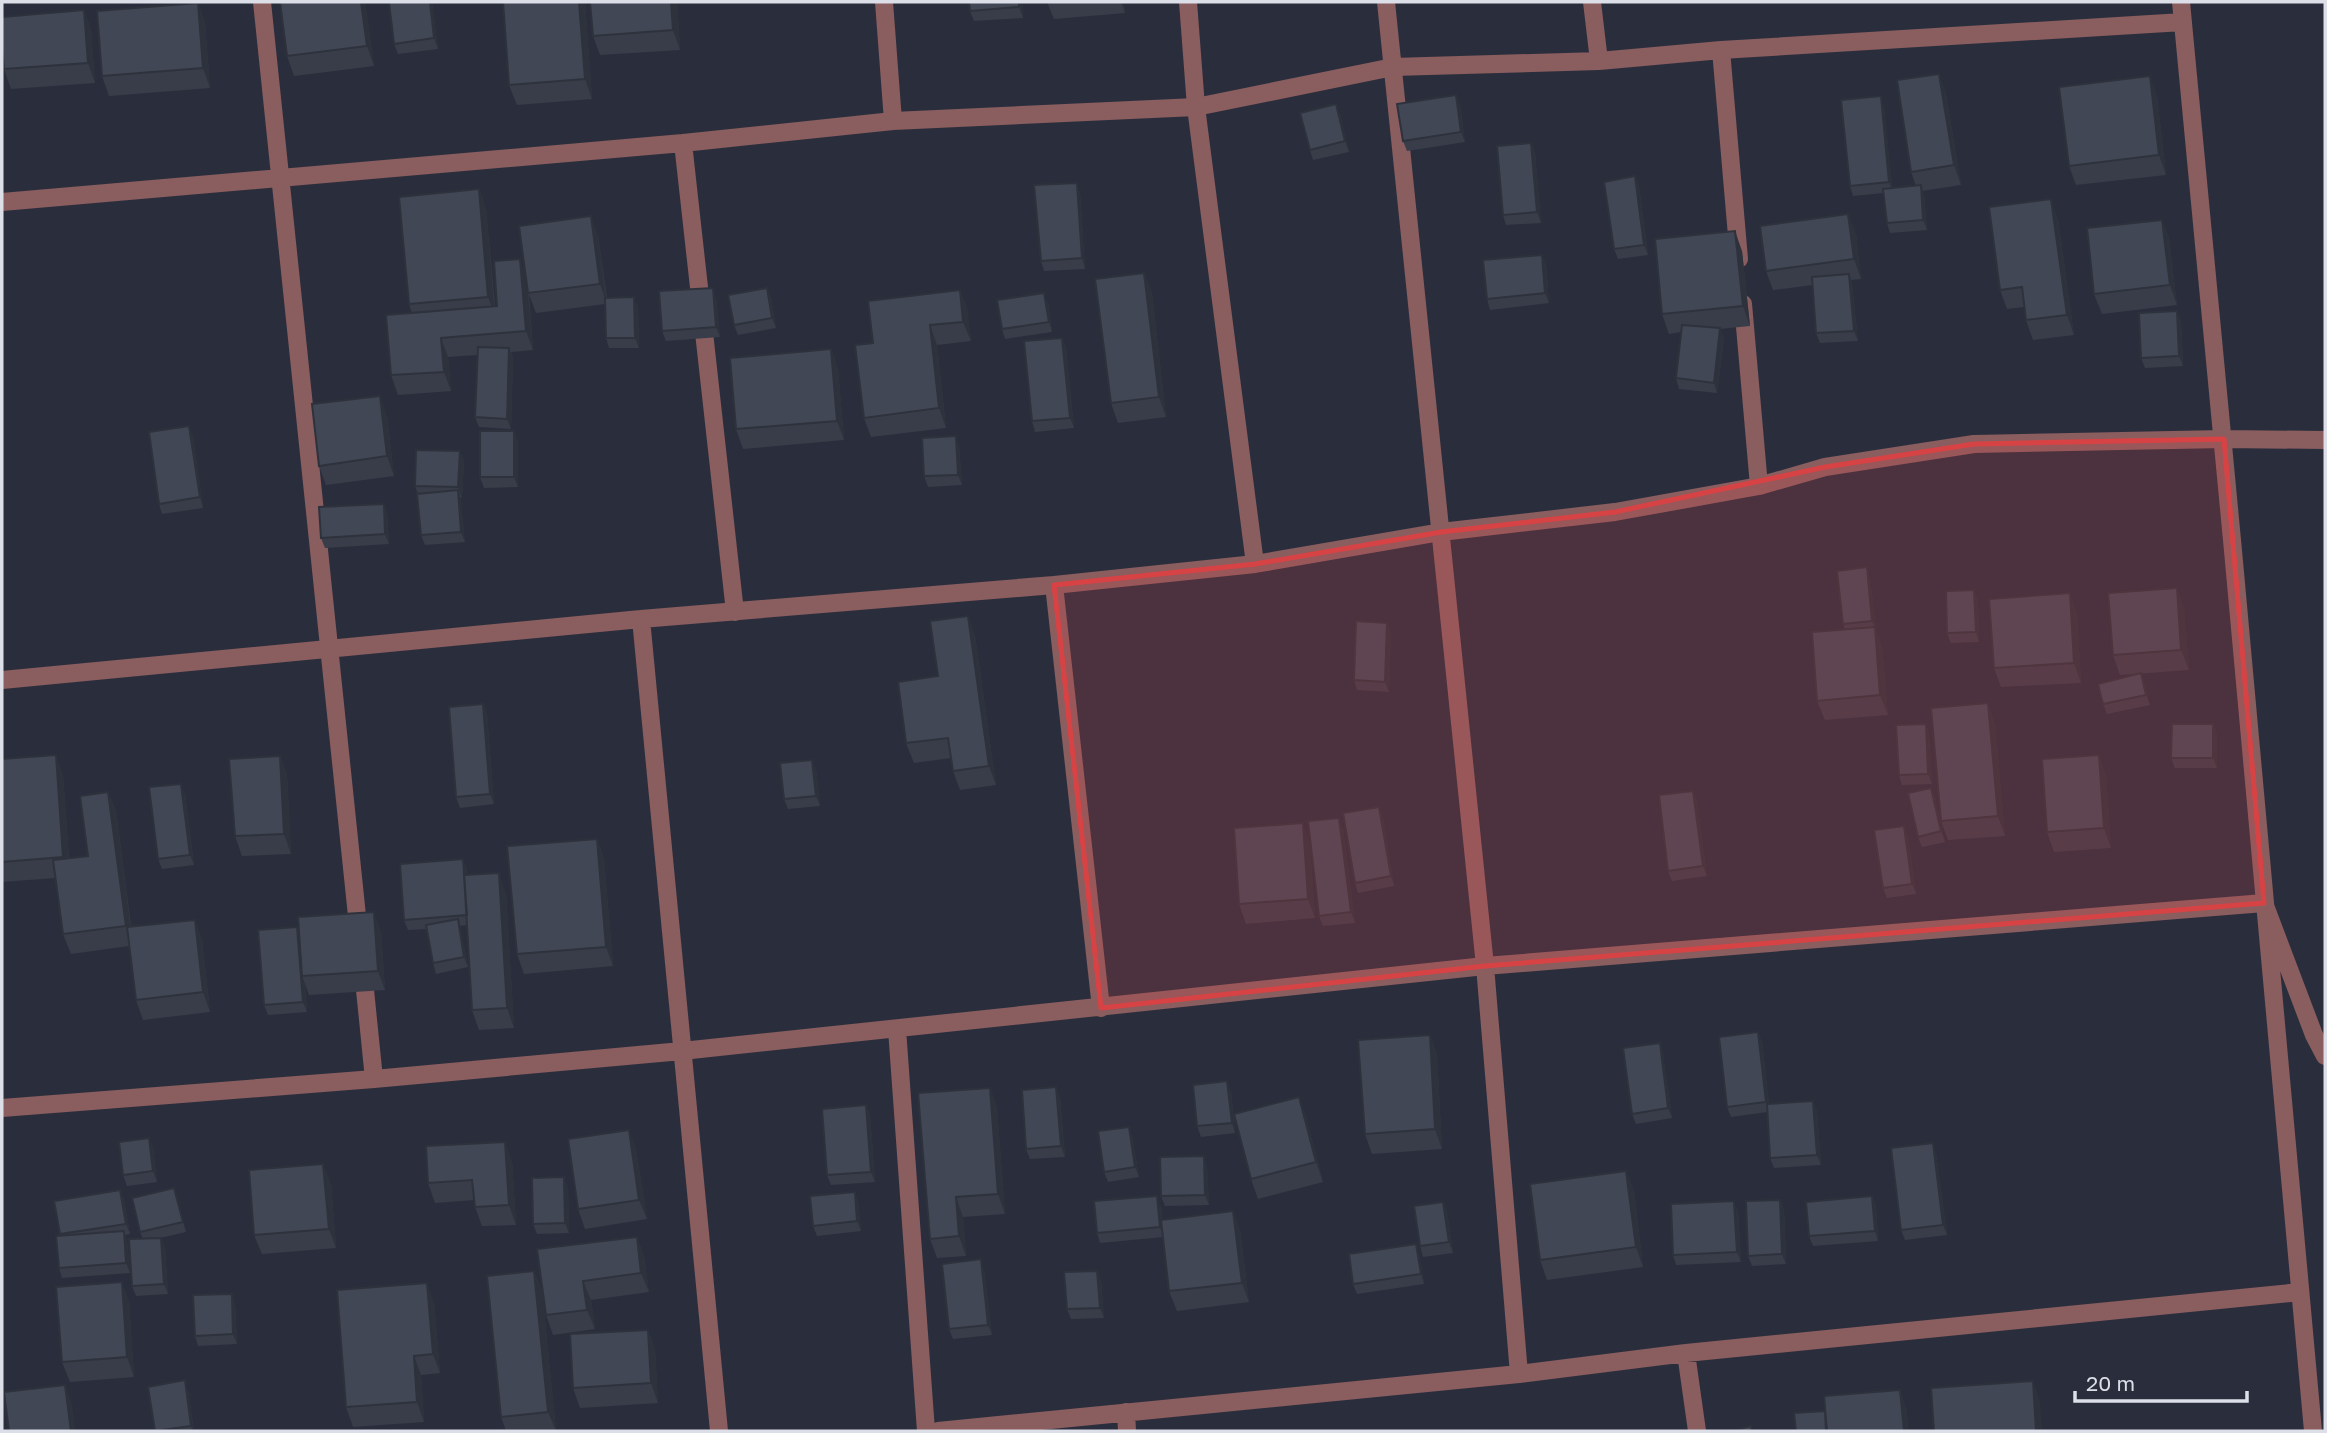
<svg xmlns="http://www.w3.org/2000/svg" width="2327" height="1433" font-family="'Golos Text',sans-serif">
	<rect width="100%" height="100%" fill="#2a2e3c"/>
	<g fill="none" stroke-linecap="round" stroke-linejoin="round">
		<path stroke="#8a5d5f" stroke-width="18" d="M262,2L359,935
			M884,2L893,121
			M1188,2L1196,107L1255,564
			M1386,2L1485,966L1519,1374
			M1592,2L1599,61
			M2181,2C2228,478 2269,955 2313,1431
			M1721,50L1739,259
			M683,143L735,612
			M2,202L683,143L893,121L1196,107L1393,67L1599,61L1721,50L2183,22
			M1743,304L1759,486
			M1054,585L1101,1008
			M641,619L719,1431
			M2,680L641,619L1054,585L1255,564L1441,532L1615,512L1759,486L1825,467L1974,444L2224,439L2325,440
			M363,970L374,1079
			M897,1029L926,1431
			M2,1108L374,1079L682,1051L1485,966L2264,903L2314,1035L2325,1056
			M1686,1353L1697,1431
			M1126,1412L1127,1431
			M938,1431L1519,1374L1686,1353L2300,1292"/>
	</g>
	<path fill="#393d4a" d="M280,2H365L374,66L294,76L287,56Z
		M432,2L438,49L398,54L394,44Z
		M503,2H585L592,99L517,105L509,85Z
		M677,2L680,50L600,55L593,36Z
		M969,2H1022L1023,18L974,21L970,11Z
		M1047,2H1124L1125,13L1054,19Z
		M198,3L205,23L210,88L109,96L102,76Z
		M84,10L91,30L95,83L11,89L4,69Z
		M1939,74L1946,94L1961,185L1922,191L1924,196L1927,230L1890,233L1887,223L1884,193L1853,196L1850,186L1884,107L1892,188L1916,186L1911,172Z
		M2157,96L2166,175L2076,185L2069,166Z
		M1460,105L1465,142L1407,151L1403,141Z
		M1340,114L1349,152L1313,160L1310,150Z
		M1531,143L1535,153L1541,223L1506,225L1503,215Z
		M1635,176L1639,187L1648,255L1618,259L1614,249Z
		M1077,183L1080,193L1085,269L1044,271L1041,261Z
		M479,189L486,209L495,306H497L526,274L598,236L607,298L638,307L639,348H609L606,338L605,304L536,313L529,294L533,350L511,352L513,358L511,429L479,427L475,417L477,355L448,357L451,391L398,395L391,375L412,313L409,304Z
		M2058,219L2074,335L2033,340L2026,320L2024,307L2007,309L2000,290Z
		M2162,220L2169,239L2177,305L2102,314L2094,294Z
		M1856,234L1861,279L1851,280L1852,284L1858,341L1820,343L1816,333L1813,285L1773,290L1766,271Z
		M1742,251L1750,326L1720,329L1724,338L1717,393L1679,389L1676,378L1681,332L1669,334L1662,314Z
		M1542,255L1546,265L1549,303L1490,310L1487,299Z
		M1144,273L1152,293L1166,417L1118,423L1111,403Z
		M767,288L771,298L776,328L738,335L734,325Z
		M960,290L967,309L971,341L937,345L946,428L871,437L864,418L873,343Z
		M716,298L720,337L666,341L662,331Z
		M1048,303L1052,332L1005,339L1002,329Z
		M2181,322L2183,366L2145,368L2141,358Z
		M1062,338L1066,348L1074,428L1035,432L1032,421Z
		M831,349L838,369L844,440L743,449L736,429Z
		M387,416L394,476L326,485L319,466Z
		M193,436L203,508L162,514L159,504Z
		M518,441V487L484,488L480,477Z
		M959,446L962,485L928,487L924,476Z
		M460,451L464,461L462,498L460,497L465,542L425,545L421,535L418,494L415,486Z
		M384,504L387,514L389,544L325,548L321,538Z
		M1870,578L1876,629L1882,647L1888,715L1825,720L1817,701L1845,629L1843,624Z
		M1974,590L1978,601L1979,642L1951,643L1947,633Z
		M2184,607L2189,670L2120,675L2113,655Z
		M2077,613L2081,683L2001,687L1994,668Z
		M1387,623L1391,633L1389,692L1357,690L1354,680Z
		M975,636L996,785L960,790L953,771L951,758L914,763L906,743L938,676Z
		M2145,684L2150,705L2107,714L2103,704Z
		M483,704L487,714L494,804L460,808L456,797Z
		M1995,722L2005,836L1948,840L1941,821Z
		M1926,724L1929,734L1932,784L1902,785L1899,775Z
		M2213,724L2217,734V768H2175L2171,758Z
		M280,756L287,775L291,854L242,856L235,836Z
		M2,759L63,775L69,858L88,856L108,792L116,811L131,926L202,939L210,1012L143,1020L136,1000L129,946L71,954L63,934L55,878L2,882Z
		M816,770L820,806L788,809L784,799Z
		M2106,774L2111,848L2054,852L2047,832Z
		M1931,788L1935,798L1945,842L1922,847L1918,837Z
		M1693,791L1697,801L1707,876L1672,881L1668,871Z
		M185,794L194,865L162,869L158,859Z
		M1379,807L1383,817L1394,886L1358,893L1355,883Z
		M1343,828L1355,923L1323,926L1319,916Z
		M1908,836L1916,894L1887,898L1883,888Z
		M597,839L604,859L613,966L524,974L517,954Z
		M1310,843L1315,918L1246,924L1239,904Z
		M463,859L467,870V875L506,893L514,1028L479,1030L472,1010L467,925L460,926L468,967L436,974L433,963L427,929L408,930L404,920Z
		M381,932L385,990L309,995L305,984L307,1012L268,1015L264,1005L299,933Z
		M1758,1032L1762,1042L1769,1104L1813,1101L1817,1112L1821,1165L1774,1168L1770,1158L1767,1112L1731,1117L1727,1107Z
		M1430,1035L1437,1055L1442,1149L1372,1154L1365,1134Z
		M1660,1043L1663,1054L1672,1118L1636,1124L1632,1114Z
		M990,1088L997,1108L1005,1214L963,1217L966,1256L937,1258L930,1239Z
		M1231,1092L1235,1133L1201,1137L1197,1126Z
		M1060,1097L1065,1157L1030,1159L1026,1149Z
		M1299,1097L1306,1117L1323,1182L1258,1199L1251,1179Z
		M866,1105L870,1115L875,1182L831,1185L827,1175Z
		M1129,1127L1132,1137L1139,1177L1108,1182L1104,1172Z
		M149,1138L153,1148L157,1182L127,1186L123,1175Z
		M636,1149L647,1219L585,1229L578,1209Z
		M1936,1153L1947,1235L1905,1240L1901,1230Z
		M512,1161L516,1225L482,1226L475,1207V1200L435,1203L428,1183Z
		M1207,1166L1209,1205L1165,1206L1161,1196Z
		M1626,1171L1634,1191L1643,1267L1547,1280L1540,1260Z
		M331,1183L336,1248L262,1254L254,1235Z
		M568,1187L569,1233L537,1234L533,1224Z
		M174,1188L186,1232L160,1238L165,1248L168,1294L136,1296L132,1286L143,1239L140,1232Z
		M120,1190L124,1200L130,1234L125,1235L127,1241L130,1273L62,1278L59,1268L60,1235L54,1201Z
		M855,1192L858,1202L861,1231L817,1236L813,1226Z
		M1872,1196L1876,1206L1878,1241L1813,1246L1809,1236Z
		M1780,1200L1784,1210L1786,1264L1752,1266L1748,1256Z
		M1443,1202L1447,1212L1453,1253L1423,1257L1420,1246Z
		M1161,1206L1162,1220L1233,1211L1240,1231L1249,1302L1177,1311L1169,1291L1163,1237L1100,1243L1097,1233Z
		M1738,1211L1741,1262L1676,1265L1673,1255Z
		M637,1237L644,1257L649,1292L591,1300L595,1329L553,1335L546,1315L537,1249Z
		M1419,1254L1424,1284L1357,1294L1353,1284Z
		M984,1269L992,1335L953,1339L949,1329Z
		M534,1271L542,1290L556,1431H506L501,1417Z
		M1097,1271L1101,1281L1104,1318L1071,1319L1067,1309Z
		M129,1301L134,1377L70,1382L62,1362Z
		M434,1303L440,1373L421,1375L424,1422L353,1427L346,1407Z
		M235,1304L237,1344L198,1346L195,1336Z
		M648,1330L655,1350L658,1403L580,1408L573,1388Z
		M188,1390L194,1431H155Z"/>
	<path fill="#2e323c" d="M361,2H365L366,5L374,66L367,46Z
		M430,2H432L438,49L434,38Z
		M579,2H585L592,99L585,79Z
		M671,2H677L680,50L673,30Z
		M1019,2H1022L1023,18L1019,7Z
		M1121,2H1124L1125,13Z
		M198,3L205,23L210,88L203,68Z
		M84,10L91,30L95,83L88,63Z
		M1939,74L1946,94L1961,185L1954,165Z
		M2150,76L2157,96L2166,175L2159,155Z
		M1456,95L1460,105L1465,142L1461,132Z
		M1881,96L1884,107L1893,192L1889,182Z
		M1336,104L1340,114L1349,152L1345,141Z
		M1531,143L1535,153L1541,223L1537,212Z
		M1635,176L1639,187L1648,255L1644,245Z
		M1077,183L1080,193L1085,269L1082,258Z
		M1921,185L1924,196L1927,230L1923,220Z
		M479,189L486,209L495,316L488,297Z
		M2051,199L2058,219L2074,335L2067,315Z
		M1848,214L1856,234L1861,279L1854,259Z
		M591,216L598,236L607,304L600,284Z
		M2162,220L2169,239L2177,305L2170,285Z
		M1735,231L1742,251L1750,326L1743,306Z
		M1542,255L1546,265L1549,303L1545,293Z
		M520,259L527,279L533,350L526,331Z
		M1144,273L1152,293L1166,417L1159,397Z
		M1849,274L1852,284L1858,341L1854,331Z
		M713,288L716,298L720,337L716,327Z
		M767,288L771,298L776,328L772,318Z
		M960,290L967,309L971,341L963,322Z
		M1044,293L1048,303L1052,332L1049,322Z
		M634,297L638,307L639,348L635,338Z
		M2177,311L2181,322L2183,366L2179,356Z
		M930,325L937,345L946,428L939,408Z
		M1720,328L1724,338L1717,393L1714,383Z
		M441,338L448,357L451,391L444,372Z
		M1062,338L1066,348L1074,428L1070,418Z
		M509,348L513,358L511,429L507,419Z
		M831,349L838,369L844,440L837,421Z
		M380,396L387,416L394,476L387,456Z
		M189,426L193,436L203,508L200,497Z
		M514,431L518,441V487L514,477Z
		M956,436L959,446L962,485L958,475Z
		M460,451L464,461L462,498L458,487Z
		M458,490L461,500L465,542L461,532Z
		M384,504L387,514L389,544L385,534Z
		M1867,567L1870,578L1876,629L1882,647L1888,715L1880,695L1875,629L1872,621Z
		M2177,588L2184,607L2189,670L2181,650Z
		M1974,590L1978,601L1979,642L1976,632Z
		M2070,593L2077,613L2081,683L2074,663Z
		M968,616L975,636L996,785L989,766Z
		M1387,623L1391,633L1389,692L1385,682Z
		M2141,673L2145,684L2150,705L2146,695Z
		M1988,703L1995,722L2005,836L1998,816Z
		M483,704L487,714L494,804L490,794Z
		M1926,724L1929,734L1932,784L1928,774Z
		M2213,724L2217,734V768L2213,758Z
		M56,755L63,775L70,877L63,857Z
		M2099,755L2106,774L2111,848L2104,828Z
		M280,756L287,775L291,854L284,834Z
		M812,760L816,770L820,806L816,796Z
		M181,784L185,794L194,865L190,855Z
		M1931,788L1935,798L1945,842L1941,831Z
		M1693,791L1697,801L1707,876L1703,866Z
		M108,792L116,811L133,946L126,926Z
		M1379,807L1383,817L1394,886L1391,876Z
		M1339,818L1343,828L1355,923L1351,912Z
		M1303,823L1310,843L1315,918L1308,899Z
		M1904,826L1908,836L1916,894L1912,884Z
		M597,839L604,859L613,966L606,947Z
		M463,859L467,870L471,925L467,915Z
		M499,873L506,893L514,1028L507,1008Z
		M374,912L381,932L385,990L378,971Z
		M458,919L461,929L468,967L464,957Z
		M195,920L202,939L210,1012L203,992Z
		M297,927L301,937L302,976L305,984L307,1012L303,1002Z
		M1758,1032L1762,1042L1770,1112L1766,1102Z
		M1430,1035L1437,1055L1442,1149L1435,1129Z
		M1660,1043L1663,1054L1672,1118L1668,1108Z
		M1227,1081L1231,1092L1235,1133L1232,1123Z
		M1056,1087L1060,1097L1065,1157L1061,1146Z
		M990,1088L997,1108L1005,1214L998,1194Z
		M1299,1097L1306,1117L1323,1182L1316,1162Z
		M1813,1101L1817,1112L1821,1165L1817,1155Z
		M866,1105L870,1115L875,1182L871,1172Z
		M1129,1127L1132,1137L1139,1177L1135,1167Z
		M629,1130L636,1149L647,1219L639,1200Z
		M149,1138L153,1148L157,1182L153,1171Z
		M505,1142L512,1161L516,1225L509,1205Z
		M1933,1143L1936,1153L1947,1235L1943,1225Z
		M1204,1156L1207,1166L1209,1205L1205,1195Z
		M323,1164L331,1183L336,1248L329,1229Z
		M1626,1171L1634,1191L1643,1267L1636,1247Z
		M564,1177L568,1187L569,1233L565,1223Z
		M120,1190L124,1200L130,1234L126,1224Z
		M855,1192L858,1202L861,1231L857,1221Z
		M1157,1196L1161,1206L1164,1237L1160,1227Z
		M1872,1196L1876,1206L1878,1241L1875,1231Z
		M956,1197L963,1217L966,1256L959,1236Z
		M1780,1200L1784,1210L1786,1264L1782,1254Z
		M1734,1201L1738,1211L1741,1262L1737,1252Z
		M1443,1202L1447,1212L1453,1253L1449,1242Z
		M1233,1211L1240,1231L1249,1302L1242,1283Z
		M124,1231L127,1241L130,1273L126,1263Z
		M637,1237L644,1257L649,1292L641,1273Z
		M161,1238L165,1248L168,1294L164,1284Z
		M1416,1244L1419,1254L1424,1284L1421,1274Z
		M981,1259L984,1269L992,1335L988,1325Z
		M534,1271L542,1290L556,1431L548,1412Z
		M1097,1271L1101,1281L1104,1318L1100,1308Z
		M583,1281L591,1300L595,1329L587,1310Z
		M122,1282L129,1301L134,1377L127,1357Z
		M427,1283L434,1303L440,1373L433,1354Z
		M232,1294L235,1304L237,1344L233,1334Z
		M648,1330L655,1350L658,1403L651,1383Z
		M414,1356L421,1375L424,1422L417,1402Z
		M185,1380L188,1390L194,1431H193L191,1426Z
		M2033,1381L2040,1401L2042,1431H2036Z
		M65,1385L72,1404L75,1431H71Z
		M1900,1390L1907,1410L1909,1431H1904Z"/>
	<path fill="#424756" stroke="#2e323c" stroke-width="2" d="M280,2H361L367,46L287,56Z
		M389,2H430L434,38L394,44Z
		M503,2H579L585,79L509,85Z
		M590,2H671L673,30L593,36Z
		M969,2H1019V7L970,11Z
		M198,3L203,68L102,76L97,11Z
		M84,10L88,63L4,69L2,46V17Z
		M1939,74L1954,165L1911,172L1897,80Z
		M2150,76L2159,155L2069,166L2059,87Z
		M1456,95L1461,132L1403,141L1397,104Z
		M1881,96L1889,182L1850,186L1841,100Z
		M1336,104L1345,141L1310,150L1300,113Z
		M1531,143L1537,212L1503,215L1497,146Z
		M1635,176L1644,245L1614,249L1604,182Z
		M1077,183L1082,258L1041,261L1034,185Z
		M1921,185L1923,220L1887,223L1883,189Z
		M479,189L488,297L409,304L399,197Z
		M2051,199L2067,315L2026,320L2022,287L2000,290L1989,207Z
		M1848,214L1854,259L1766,271L1760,226Z
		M591,216L600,284L528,293L519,226Z
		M2162,220L2170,285L2094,294L2087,228Z
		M1735,231L1743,306L1662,314L1655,239Z
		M1542,255L1545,293L1487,299L1483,260Z
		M520,259L526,331L441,338L444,372L391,375L386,315L497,306L494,261Z
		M1144,273L1159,397L1111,403L1095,279Z
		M1849,274L1854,331L1816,333L1812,277Z
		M713,288L716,327L662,331L659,291Z
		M767,288L772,318L734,325L728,295Z
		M960,290L963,322L930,325L939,408L864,418L855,345L873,343L868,301Z
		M1044,293L1049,322L1002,329L997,300Z
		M634,297L635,338H606L605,298Z
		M2177,311L2179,356L2141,358L2139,313Z
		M1682,325L1720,328L1714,383L1676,378Z
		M1062,338L1070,418L1032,421L1024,341Z
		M478,347L509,348L507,419L475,417Z
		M831,349L837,421L736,429L730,358Z
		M380,396L387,456L319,466L312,404Z
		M189,426L200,497L159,504L149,432Z
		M480,431H514V477H480Z
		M956,436L958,475L924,476L922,438Z
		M416,450L460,451L458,487L415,486Z
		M458,490L461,532L421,535L417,494Z
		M384,504L385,534L321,538L319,507Z
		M1867,567L1872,621L1843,624L1837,571Z
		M2177,588L2181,650L2113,655L2108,593Z
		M1974,590L1976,632L1947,633L1946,591Z
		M2070,593L2074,663L1994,668L1989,599Z
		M968,616L989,766L953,771L948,738L906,743L898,682L938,676L930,621Z
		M1356,621L1387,623L1385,682L1354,680Z
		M1875,627L1880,695L1817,701L1812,632Z
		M2141,673L2146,695L2103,704L2098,684Z
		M1988,703L1998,816L1941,821L1931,708Z
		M483,704L490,794L456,797L449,707Z
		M1926,724L1928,774L1899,775L1896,725Z
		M2172,724H2213V758H2171Z
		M56,755L63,857L2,862V759Z
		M2099,755L2104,828L2047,832L2042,759Z
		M280,756L284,834L235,836L229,759Z
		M812,760L816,796L784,799L780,763Z
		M181,784L190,855L158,859L149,787Z
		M1931,788L1941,831L1918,837L1908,793Z
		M1693,791L1703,866L1668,871L1659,795Z
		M108,792L126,926L63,934L53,860L88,856L80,796Z
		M1379,807L1391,876L1355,883L1343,813Z
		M1339,818L1351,912L1319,916L1308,821Z
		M1303,823L1308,899L1239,904L1234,828Z
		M1904,826L1912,884L1883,888L1874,830Z
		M597,839L606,947L517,954L507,846Z
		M463,859L467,915L404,920L400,864Z
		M499,873L507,1008L472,1010L464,875Z
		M374,912L378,971L302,976L298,917Z
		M458,919L464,957L433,963L426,925Z
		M195,920L203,992L136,1000L127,927Z
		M297,927L303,1002L264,1005L258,930Z
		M1758,1032L1766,1102L1727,1107L1719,1037Z
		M1430,1035L1435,1129L1365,1134L1358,1040Z
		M1660,1043L1668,1108L1632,1114L1623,1048Z
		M1227,1081L1232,1123L1197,1126L1193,1085Z
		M1056,1087L1061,1146L1026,1149L1022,1090Z
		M990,1088L998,1194L956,1197L959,1236L930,1239L918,1093Z
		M1299,1097L1316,1162L1251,1179L1234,1114Z
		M1813,1101L1817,1155L1770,1158L1767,1104Z
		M866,1105L871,1172L827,1175L822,1109Z
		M1129,1127L1135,1167L1104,1172L1098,1131Z
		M629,1130L639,1200L578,1209L568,1139Z
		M149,1138L153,1171L123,1175L119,1142Z
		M505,1142L509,1205L475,1207L472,1180L428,1183L426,1146Z
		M1933,1143L1943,1225L1901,1230L1891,1148Z
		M1204,1156L1205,1195L1161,1196L1160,1157Z
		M323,1164L329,1229L254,1235L249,1170Z
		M1626,1171L1636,1247L1540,1260L1530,1184Z
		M564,1177L565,1223L533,1224L532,1178Z
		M174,1188L183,1222L140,1232L132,1198Z
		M120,1190L126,1224L60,1234L54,1201Z
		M855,1192L857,1221L813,1226L810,1196Z
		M1157,1196L1160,1227L1097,1233L1094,1201Z
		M1872,1196L1875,1231L1809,1236L1806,1202Z
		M1780,1200L1782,1254L1748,1256L1746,1201Z
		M1734,1201L1737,1252L1673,1255L1671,1204Z
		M1443,1202L1449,1242L1420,1246L1414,1206Z
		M1233,1211L1242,1283L1169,1291L1161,1220Z
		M124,1231L126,1263L59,1268L56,1236Z
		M637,1237L641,1273L583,1281L587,1310L546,1315L537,1249Z
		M161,1238L164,1284L132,1286L129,1239Z
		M1416,1244L1421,1274L1353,1284L1349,1254Z
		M981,1259L988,1325L949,1329L942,1264Z
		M534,1271L548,1412L501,1417L487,1276Z
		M1097,1271L1100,1308L1067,1309L1064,1272Z
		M122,1282L127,1357L62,1362L56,1287Z
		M427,1283L433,1354L414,1356L417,1402L346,1407L337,1290Z
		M232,1294L233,1334L195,1336L193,1295Z
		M648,1330L651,1383L573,1388L570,1334Z
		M185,1380L191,1426L155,1431L148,1387Z
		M2033,1381L2036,1431H1934L1931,1388Z
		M65,1385L71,1431H9L4,1392Z
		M1900,1390L1904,1431H1827L1824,1396Z
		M1825,1411L1826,1431H1796L1794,1413Z
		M1751,1426L1752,1431H1732Z
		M1481,1430L1482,1431H1459Z"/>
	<path fill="#d74345" fill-opacity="0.2" stroke="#d74345" stroke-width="5" stroke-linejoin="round" d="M2224,439L2264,903L1485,966L1101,1008L1054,585L1255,564L1441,532L1615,512L1825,467L1974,444Z"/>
	<rect width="2327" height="1433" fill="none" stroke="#dcdfe8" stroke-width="7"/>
	<path d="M2075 1391v10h172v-10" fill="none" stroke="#dcdfe8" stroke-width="3.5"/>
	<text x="2086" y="1391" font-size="21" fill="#dcdfe8" stroke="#2a2e3c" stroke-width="5" paint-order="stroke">20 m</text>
</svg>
